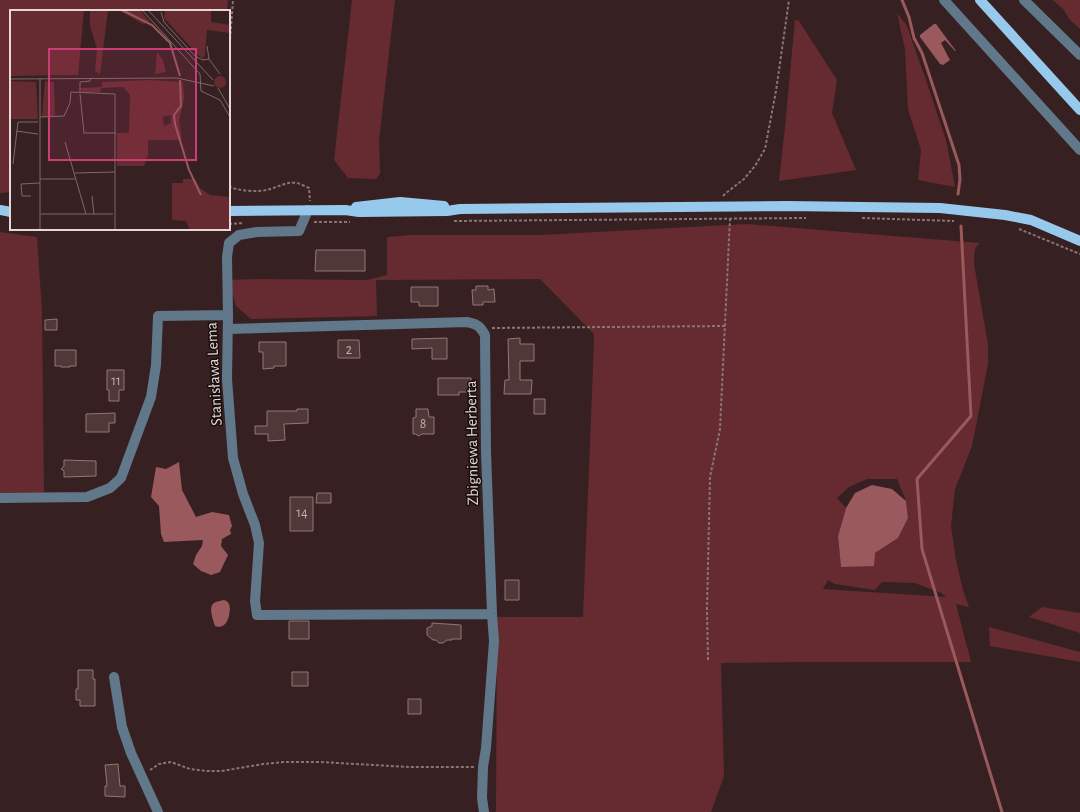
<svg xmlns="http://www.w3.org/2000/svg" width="1080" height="812" font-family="'Alegreya Sans',sans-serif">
	<rect width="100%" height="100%" fill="#372021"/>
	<path fill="#652b30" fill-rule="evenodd" d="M0,0H228L227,11H11V192L0,193Z
		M352,0H395L379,141L380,174L376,179L348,178L334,160Z
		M1053,0H1080V29L1069,19L1063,9Z
		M897,13L907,26L927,83L946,140L955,187L918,180L921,150L908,109L905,49Z
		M795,20L799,21L837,80L832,113L856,170L779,181L785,127Z
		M747,224L980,243C973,248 974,257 974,264L988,344V364L972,446L955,489L951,526L956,560L963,590L969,607L956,604L971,662H815L721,663L724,776L711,812H496L497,617H583L593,368L594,334L540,279L376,280L377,316L251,319L236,306L230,286V280L259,279L367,280L387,275V237L412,235H540ZM867,479H897L906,501L908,518L898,538L875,553L841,567L838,536L846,508L837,498L849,487ZM828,580L835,584L875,590L882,582L915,583L941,593L946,597L823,589Z
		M0,232L37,237L42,311L44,494L0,495Z
		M1042,607L1080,613V633L1029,617Z
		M989,627L1080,652V662L990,646Z"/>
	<path fill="#9a595d" d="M934,24H936L956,51H955L945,40L941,43L950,60L943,65L940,64L920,37V35Z
		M179,462L182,490L196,517L212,512L229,515L232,526L230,530L231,534L222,539L221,546L228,555L220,572L211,575L201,571L193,564L196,555L202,546L203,540L164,542L161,534L159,506L151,497L156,467L166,469Z
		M872,485L892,489L906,501L908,518L898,538L875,553L874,566L841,567L838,536L846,508L855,493Z
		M224,600C227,601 227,601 229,604C231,608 229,621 225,624C223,626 222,626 219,627L215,626C213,620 208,607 214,603C217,601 221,601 224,600Z"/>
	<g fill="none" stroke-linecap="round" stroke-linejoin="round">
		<path stroke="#9a595d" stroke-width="3" d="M902,0L909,17L914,38L922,53L959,165L960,179L958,194
			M961,226L971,416L917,479L922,549L1002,812"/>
	</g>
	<path fill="#503839" stroke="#937677" d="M316,250H365V271H315Z
		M476,286H488V290L494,289L495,302H483V305H473L472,290H476Z
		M411,287H438V306H419V302H411Z
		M57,319V330H45V320Z
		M447,338V359H432V348L412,349V339Z
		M520,338V344H534V361H520V380H532L531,394H504L505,380H509L508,339Z
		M338,340H359L360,358H338Z
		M259,342H286V366H274V368L263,369V352H259Z
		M55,350H76V366H70V367H61V366H55Z
		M107,370H124V390H119V401H109V390H107Z
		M438,378H471V392H459V395H438Z
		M534,399H545V414H534Z
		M297,409H308V423L284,424L285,440L268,441V434H255V426H267V411H297Z
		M416,409H428L429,417H434V434H422L418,436L416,434H413V418L416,417Z
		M115,413V423H109V432H86V414Z
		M64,460L96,461V476L64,477V471L61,469L64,466Z
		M317,493H331V503H316Z
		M290,497H313V531H290Z
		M505,580H519V600H505Z
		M289,621H309V639H289Z
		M432,623L461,625V639H452V640H447L443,643H439L436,640H433L427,635V628L432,626Z
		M78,670H93V679H95V706H80V700H76V689H78Z
		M292,672H308V686H292Z
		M408,699H421V714H408Z
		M118,764L120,786H125V797L105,796V786H107L105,765Z"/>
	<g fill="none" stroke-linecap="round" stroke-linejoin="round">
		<path stroke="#897576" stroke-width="2" stroke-dasharray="3 2" stroke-linecap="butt" d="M229,54L233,0
			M229,186C236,191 258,192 266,190C277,188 286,181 297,183C301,184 306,187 309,188L310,201
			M723,196L726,193L744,179L755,166L765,149L776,91L789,0
			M862,218L954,221
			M454,221L806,218
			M314,222H350
			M229,224L244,223
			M46,229L71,230L181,229
			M1019,229L1080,254
			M492,328L725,326
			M708,660L707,610L710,477L720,429L730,218
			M150,770L159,764L171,762L190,769L207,771H222L263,764L284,762H320L409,767H474"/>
		<path stroke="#607889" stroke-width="10" d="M944,0L1080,150
			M1024,0L1080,55
			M228,315L227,257L229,243L239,235L257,232L299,231L308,210
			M228,329L467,322C477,324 480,326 485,335L486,452L492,614L494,641L486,748L483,767L482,798L484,812
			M0,498L87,497L110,488L121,478L151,397L156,365L158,316L228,315L227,379L233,458L243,494L255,525L259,543L255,601L257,615L492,614
			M114,677L122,727L131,753L158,812"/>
		<path stroke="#97c9ed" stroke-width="10" d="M980,0L1080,110
			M356,207L400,202L444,206
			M0,210L11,212
			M229,211L345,210L359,212L447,211L460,209L787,206L940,208L1005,215L1031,220L1080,241"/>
	</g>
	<g text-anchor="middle" stroke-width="3" stroke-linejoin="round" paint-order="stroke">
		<g font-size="14" fill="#c0aeb0">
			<text x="349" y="354">2</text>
			<text x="116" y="385">11</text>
			<text x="423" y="428">8</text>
			<text x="302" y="517">14</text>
		</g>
		<g font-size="16" fill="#e6d6d7" stroke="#170d0d">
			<text transform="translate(213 374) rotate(-93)" y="6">Stanisława Lema</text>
			<text transform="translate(471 443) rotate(-91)" y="6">Zbigniewa Herberta</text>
		</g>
	</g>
	<g transform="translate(10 10)">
		<rect width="220" height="220" fill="#372021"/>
		<path d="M0,0H74L68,65L0,66ZM80,0H98L90,64L85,61L87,39L80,16ZM108,0H130L140,12L133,14ZM155,0H201V12L220,15V23L197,20L195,44L194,48L190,47L154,8ZM147,42L153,50L156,62L145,64ZM204 72a6 6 0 1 1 12 0a6 6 0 1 1-12 0ZM141,70L173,72L174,89L169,111L172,130H138V145L134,156H107V123H119L120,85L113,77L91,78L90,82L73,83L70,78L92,77V72ZM161,105V113L154,116L153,107ZM0,71L26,72L28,109H0ZM35,71L44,72L45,107H32ZM173,169H185L190,178L200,185L220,187V220H180L176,211L162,210V173H173Z" fill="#652b30" fill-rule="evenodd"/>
		<path fill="none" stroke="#9a595d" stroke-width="2" d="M112,0L142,15L160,33L170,66M170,70L171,96L164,105L165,114L179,160L191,185"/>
		<path fill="none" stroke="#7d696a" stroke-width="1" d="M132,0L190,64L191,81L210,90L220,107M138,0L203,70M151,2L154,12L185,46L193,50L199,49M197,36L199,49L210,64M0,69L167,68L204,76M30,69V220M208,78L220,99M70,82V72L80,71L81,68M70,84L74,123H106M30,107L54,106L60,93L61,82L105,84V220M6,121L28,124M55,132L76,204M3,154L8,112H28M65,163L105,162M30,169H65M21,186H12L11,174L30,173M82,186L84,205M31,204H103"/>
		<path fill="#c93e74" fill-opacity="0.15" stroke="#c93e74" stroke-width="2" d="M39,39H186V150H39Z"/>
		<rect width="220" height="220" fill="none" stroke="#e6d6d7" stroke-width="2"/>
	</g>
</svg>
